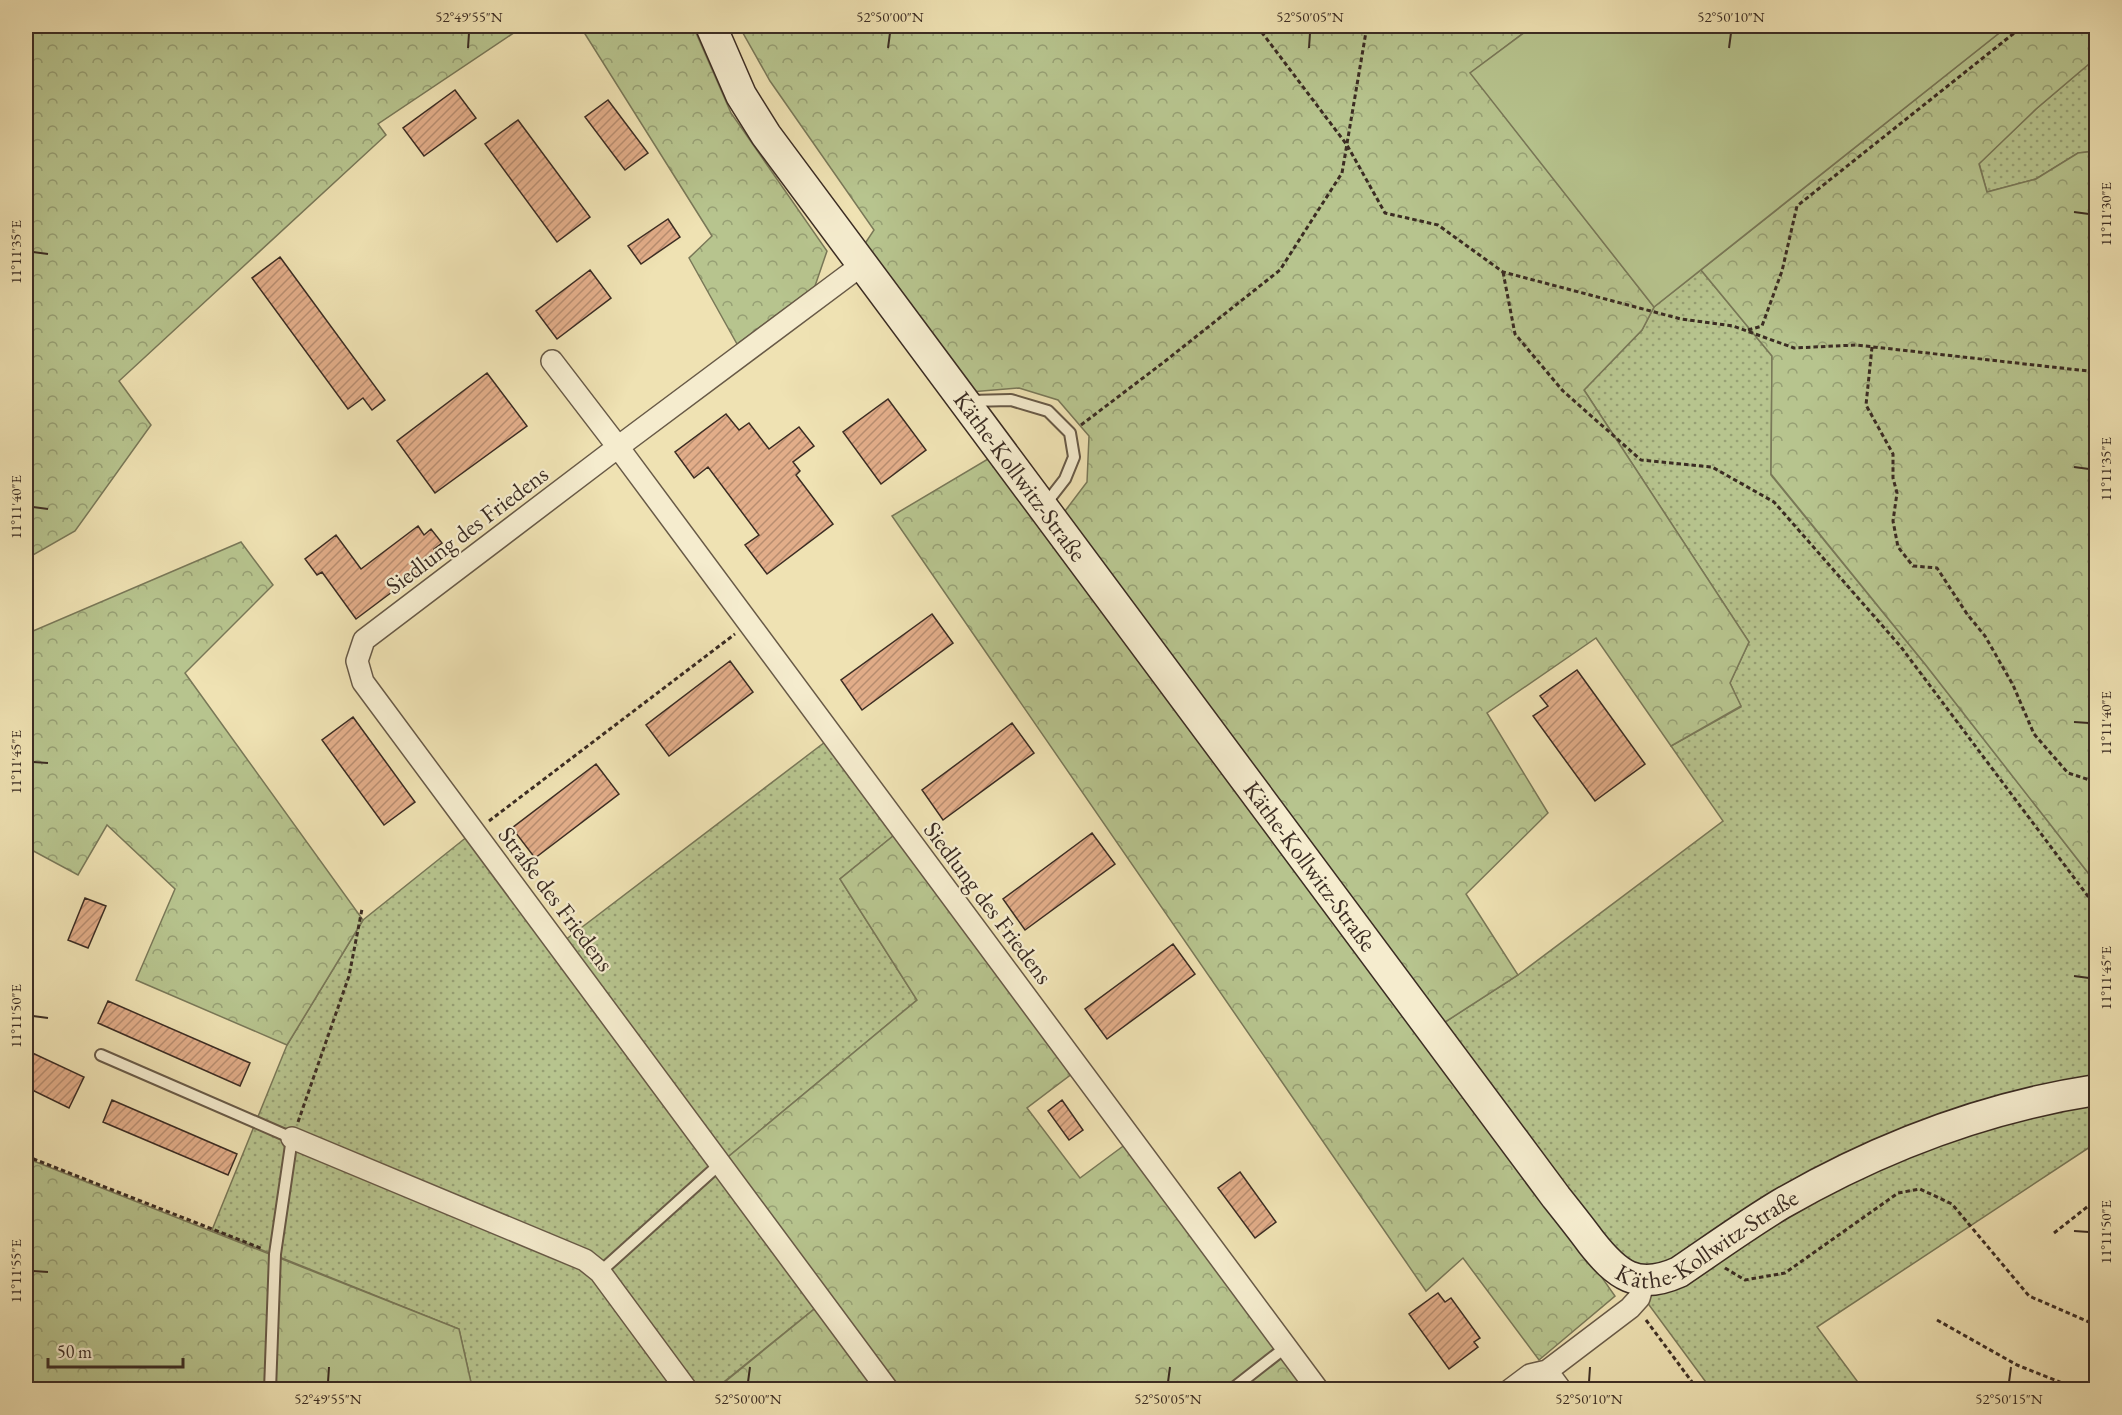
<svg xmlns="http://www.w3.org/2000/svg" width="2122" height="1415" font-family="'EB Garamond',serif">
	<defs>
		<pattern id="grass-dots" width="8" height="8" patternUnits="userSpaceOnUse" patternTransform="scale(1.5)"><rect width="8" height="8" fill="#b7c48e"/><path d="M2 2h.1M6 6h.1" fill="none" stroke="#969f74" stroke-width="1.8" stroke-linecap="round"/></pattern>
		<pattern id="forest-crowns" width="20" height="18" patternUnits="userSpaceOnUse" patternTransform="scale(1.5)"><rect width="20" height="18" fill="#b7c48e"/><path d="M2 6a3 3 0 1 1 6 0M12 15a3 3 0 1 1 6 0" fill="none" stroke="#969f74"/></pattern>
		<pattern id="building-hatch" width="6" height="6" patternUnits="userSpaceOnUse" patternTransform="scale(1.5)"><rect width="6" height="6" fill="#e2ad89"/><path d="M-1 1l2-2M0 6l6-6M5 7l2-2" fill="none" stroke="#b88d70"/></pattern>
	</defs>
	<rect width="100%" height="100%" fill="#efe2b3"/>
	<filter id="stains"><feTurbulence type="fractalNoise" baseFrequency=".00333" numOctaves="4"/><feColorMatrix values="0 0 0 0 .2 0 0 0 0 .09 0 0 0 0 .02 0 0 0 .5 -.17"/></filter>
	<radialGradient id="worn" r=".72"><stop offset=".6" stop-color="#630" stop-opacity="0"/><stop offset="1" stop-color="#630" stop-opacity=".3"/></radialGradient>
	<path fill="url(#grass-dots)" stroke="#797858" stroke-width="1.5" d="M2096,58V151L2078,153L2036,179L1987,192L1979,163L2036,109Z
		M1701,270L1772,356L1771,475L1925,664L2096,883V1143L1817,1327L1863,1389H1711L1442,1024L1518,975L1723,821L1671,746L1741,707L1730,683L1749,642L1584,390L1642,330L1654,307Z
		M829,739L898,832L840,879L917,1000L722,1162L824,1301L715,1389L478,1390L472,1387L459,1329L212,1230L287,1045L363,920L468,836L552,950Z"/>
	<path fill="url(#forest-crowns)" stroke="#797858" stroke-width="1.5" d="M26,26H524L378,124L386,135L119,381L151,425L75,531L26,559Z
		M580,26H693L731,113L827,251L815,286L737,344L689,258L712,236Z
		M739,26H1533L1471,73L1654,307L1642,330L1584,390L1749,642L1730,683L1741,706L1671,746L1596,638L1487,713L1548,813L1466,894L1518,975L1442,1024L1062,515L1087,482L1089,436L1058,400L1019,388L970,392L864,245L874,230L770,81Z
		M2008,26H2096V58L2036,109L1979,164L1987,192L2036,179L2078,153L2096,151V883L1925,664L1771,474L1772,356L1701,270Z
		M993,456L1540,1190L1615,1296L1539,1360L1463,1258L1426,1291L892,516Z
		M241,542L273,585L185,673L363,920L287,1045L136,980L175,889L107,825L78,875L26,847V634Z
		M898,832L1073,1073L1027,1108L1080,1178L1126,1144L1312,1390H715L824,1301L722,1162L917,1000L840,879Z
		M26,1158L459,1329L472,1387L478,1389H26Z"/>
	<path fill="#b7c48e" stroke="#797858" stroke-width="1.5" d="M1533,26H2008L1654,307L1470,73Z"/>
	<path fill="url(#building-hatch)" stroke="#3b2c23" stroke-width="1.5" d="M455,90L476,118L424,156L403,128Z
		M608,100L648,153L625,170L585,117Z
		M518,120L590,217L557,242L485,144Z
		M668,219L680,237L641,264L628,246Z
		M280,257L385,400L372,410L363,398L348,409L252,278Z
		M590,270L611,298L557,339L536,311Z
		M487,373L527,426L435,493L397,441Z
		M888,399L926,450L881,484L843,432Z
		M726,414L739,430L749,423L769,449L799,427L814,446L793,462L800,471L796,475L833,524L767,574L745,545L759,535L708,467L694,478L675,452Z
		M418,526L424,535L431,529L442,543L434,549L440,556L356,619L322,572L317,575L305,559L336,535L361,569Z
		M932,614L953,643L862,710L841,680Z
		M730,661L753,692L669,756L646,725Z
		M1577,670L1645,764L1595,801L1533,716L1548,706L1540,696Z
		M353,717L415,802L384,825L322,740Z
		M1012,723L1034,753L943,820L922,790Z
		M596,764L619,794L535,858L512,828Z
		M1092,833L1115,864L1025,930L1003,899Z
		M85,898L106,906L88,948L68,940Z
		M1173,944L1195,974L1107,1039L1085,1009Z
		M108,1001L250,1063L240,1086L98,1023Z
		M26,1050L84,1077L69,1108L26,1087Z
		M112,1100L237,1154L228,1175L103,1122Z
		M1062,1100L1083,1130L1069,1140L1048,1111Z
		M1240,1172L1276,1222L1255,1238L1218,1188Z
		M1438,1293L1445,1302L1451,1298L1480,1338L1474,1342L1478,1347L1449,1369L1409,1314Z"/>
	<g fill="none" stroke-linecap="round" stroke-linejoin="round">
		<defs>
			<path id="service" d="M969,401L1011,400L1048,411L1070,433L1074,457L1065,479L1044,506
				M101,1055L292,1138L275,1254L270,1390
				M600,1272L721,1163
				M1231,1390L1286,1347"/>
			<path id="minor" d="M863,264L618,447L364,640L357,661L363,682L888,1390
				M552,361L618,447L1318,1390
				M292,1138L585,1260L600,1272L687,1390
				M1547,1371L1561,1390
				M1510,1390L1530,1375L1547,1371L1630,1308L1639,1298L1644,1281"/>
			<g id="secondary">
				<path id="s1" d="M711,26L741,95L766,135L1556,1197C1568,1212 1580,1227 1591,1242C1617,1275 1637,1291 1679,1272C1713,1249 1746,1225 1781,1204C1878,1148 1986,1107 2096,1090"/>
			</g>
		</defs>
		<use href="#service" stroke="#685a47" stroke-width="14"/>
		<use href="#minor" stroke="#685a47" stroke-width="24"/>
		<use href="#secondary" stroke="#3b2c23" stroke-width="33"/>
		<path stroke="#3b2c23" stroke-width="3" stroke-dasharray="4.5 3" stroke-linecap="butt" d="M1257,26L1347,145L1385,213L1438,225L1503,272L1681,319L1733,326L1794,348L1856,345L2088,371L2096,364
			M1503,272L1515,334L1563,391L1641,460L1712,467L1774,502L1901,647L2096,907
			M1748,330L1762,326L1782,271L1797,206L2023,26
			M1872,347L1866,405L1893,454V478L1897,493L1893,521L1898,547L1913,566L1937,568L1967,614L1985,636L2013,685L2034,734L2068,773L2096,782
			M1081,425L1164,362L1280,270L1342,173L1367,26
			M489,821L735,634
			M298,1122L349,976L362,909
			M26,1156L263,1249
			M2054,1233L2096,1200
			M1725,1268L1745,1280L1785,1273L1898,1193L1920,1189L1952,1204L2029,1296L2096,1325
			M1646,1320L1698,1390
			M1937,1320L2017,1365L2075,1388L2096,1387"/>
		<use href="#service" stroke="#f5ecce" stroke-width="10"/>
		<use href="#minor" stroke="#f5ecce" stroke-width="21"/>
		<use href="#secondary" stroke="#f5ecce" stroke-width="30"/>
	</g>
	<path fill="none" stroke="#3b2c23" stroke-width="2" d="M468,48L469,33M888,48L890,33M1309,48L1310,33M1729,48L1731,33M2074,212L2089,214M33,252L48,254M2074,467L2089,469M33,507L48,509M2074,722L2089,723M33,762L48,763M2074,976L2089,978M33,1016L48,1018M2074,1231L2089,1232M33,1271L48,1272M328,1382L329,1367M748,1382L750,1367M1168,1382L1170,1367M1589,1382L1590,1367M2009,1382L2011,1367"/>
	<g text-anchor="middle" stroke-width="4.5" stroke-linejoin="round" paint-order="stroke">
		<g font-size="24" fill="#3b2c23" stroke="#f5ecce">
			<text dy="8" stroke="none"><textPath href="#s1" startOffset="548">Käthe-Kollwitz-Straße</textPath></text>
			<text transform="translate(467 530) rotate(-37)" y="8">Siedlung des Friedens</text>
			<text dy="8" stroke="none"><textPath href="#s1" startOffset="1034">Käthe-Kollwitz-Straße</textPath></text>
			<text transform="translate(556 899) rotate(53)" y="8">Straße des Friedens</text>
			<text transform="translate(988 903) rotate(53)" y="8">Siedlung des Friedens</text>
			<text dy="8" stroke="none"><textPath href="#s1" startOffset="1644">Käthe-Kollwitz-Straße</textPath></text>
		</g>
	</g>
	<rect width="2122" height="1415" fill="none" stroke="#efe2b3" stroke-width="66"/>
	<path d="M48 1358v9h135v-9" fill="none" stroke="#3b2c23" stroke-width="3"/>
	<text x="57" y="1358" font-size="18" fill="#3b2c23" stroke="#f5ecce" stroke-width="4.5" paint-order="stroke">50 m</text>
	<rect x="33" y="33" width="2056" height="1349" fill="none" stroke="#3b2c23" stroke-width="2"/>
	<g font-size="15" text-anchor="middle" fill="#3b2c23">
		<text x="469" y="22">52°49'55"N</text>
		<text x="890" y="22">52°50'00"N</text>
		<text x="1310" y="22">52°50'05"N</text>
		<text x="1731" y="22">52°50'10"N</text>
		<text transform="translate(2106 214) rotate(-90)" y="5">11°11'30"E</text>
		<text transform="translate(16 252) rotate(-90)" y="5">11°11'35"E</text>
		<text transform="translate(2106 469) rotate(-90)" y="5">11°11'35"E</text>
		<text transform="translate(16 507) rotate(-90)" y="5">11°11'40"E</text>
		<text transform="translate(2106 723) rotate(-90)" y="5">11°11'40"E</text>
		<text transform="translate(16 762) rotate(-90)" y="5">11°11'45"E</text>
		<text transform="translate(2106 978) rotate(-90)" y="5">11°11'45"E</text>
		<text transform="translate(16 1016) rotate(-90)" y="5">11°11'50"E</text>
		<text transform="translate(2106 1232) rotate(-90)" y="5">11°11'50"E</text>
		<text transform="translate(16 1271) rotate(-90)" y="5">11°11'55"E</text>
		<text x="328" y="1404">52°49'55"N</text>
		<text x="748" y="1404">52°50'00"N</text>
		<text x="1168" y="1404">52°50'05"N</text>
		<text x="1589" y="1404">52°50'10"N</text>
		<text x="2009" y="1404">52°50'15"N</text>
	</g>
	<rect width="100%" height="100%" filter="url(#stains)"/>
	<rect width="100%" height="100%" fill="url(#worn)"/>
</svg>
